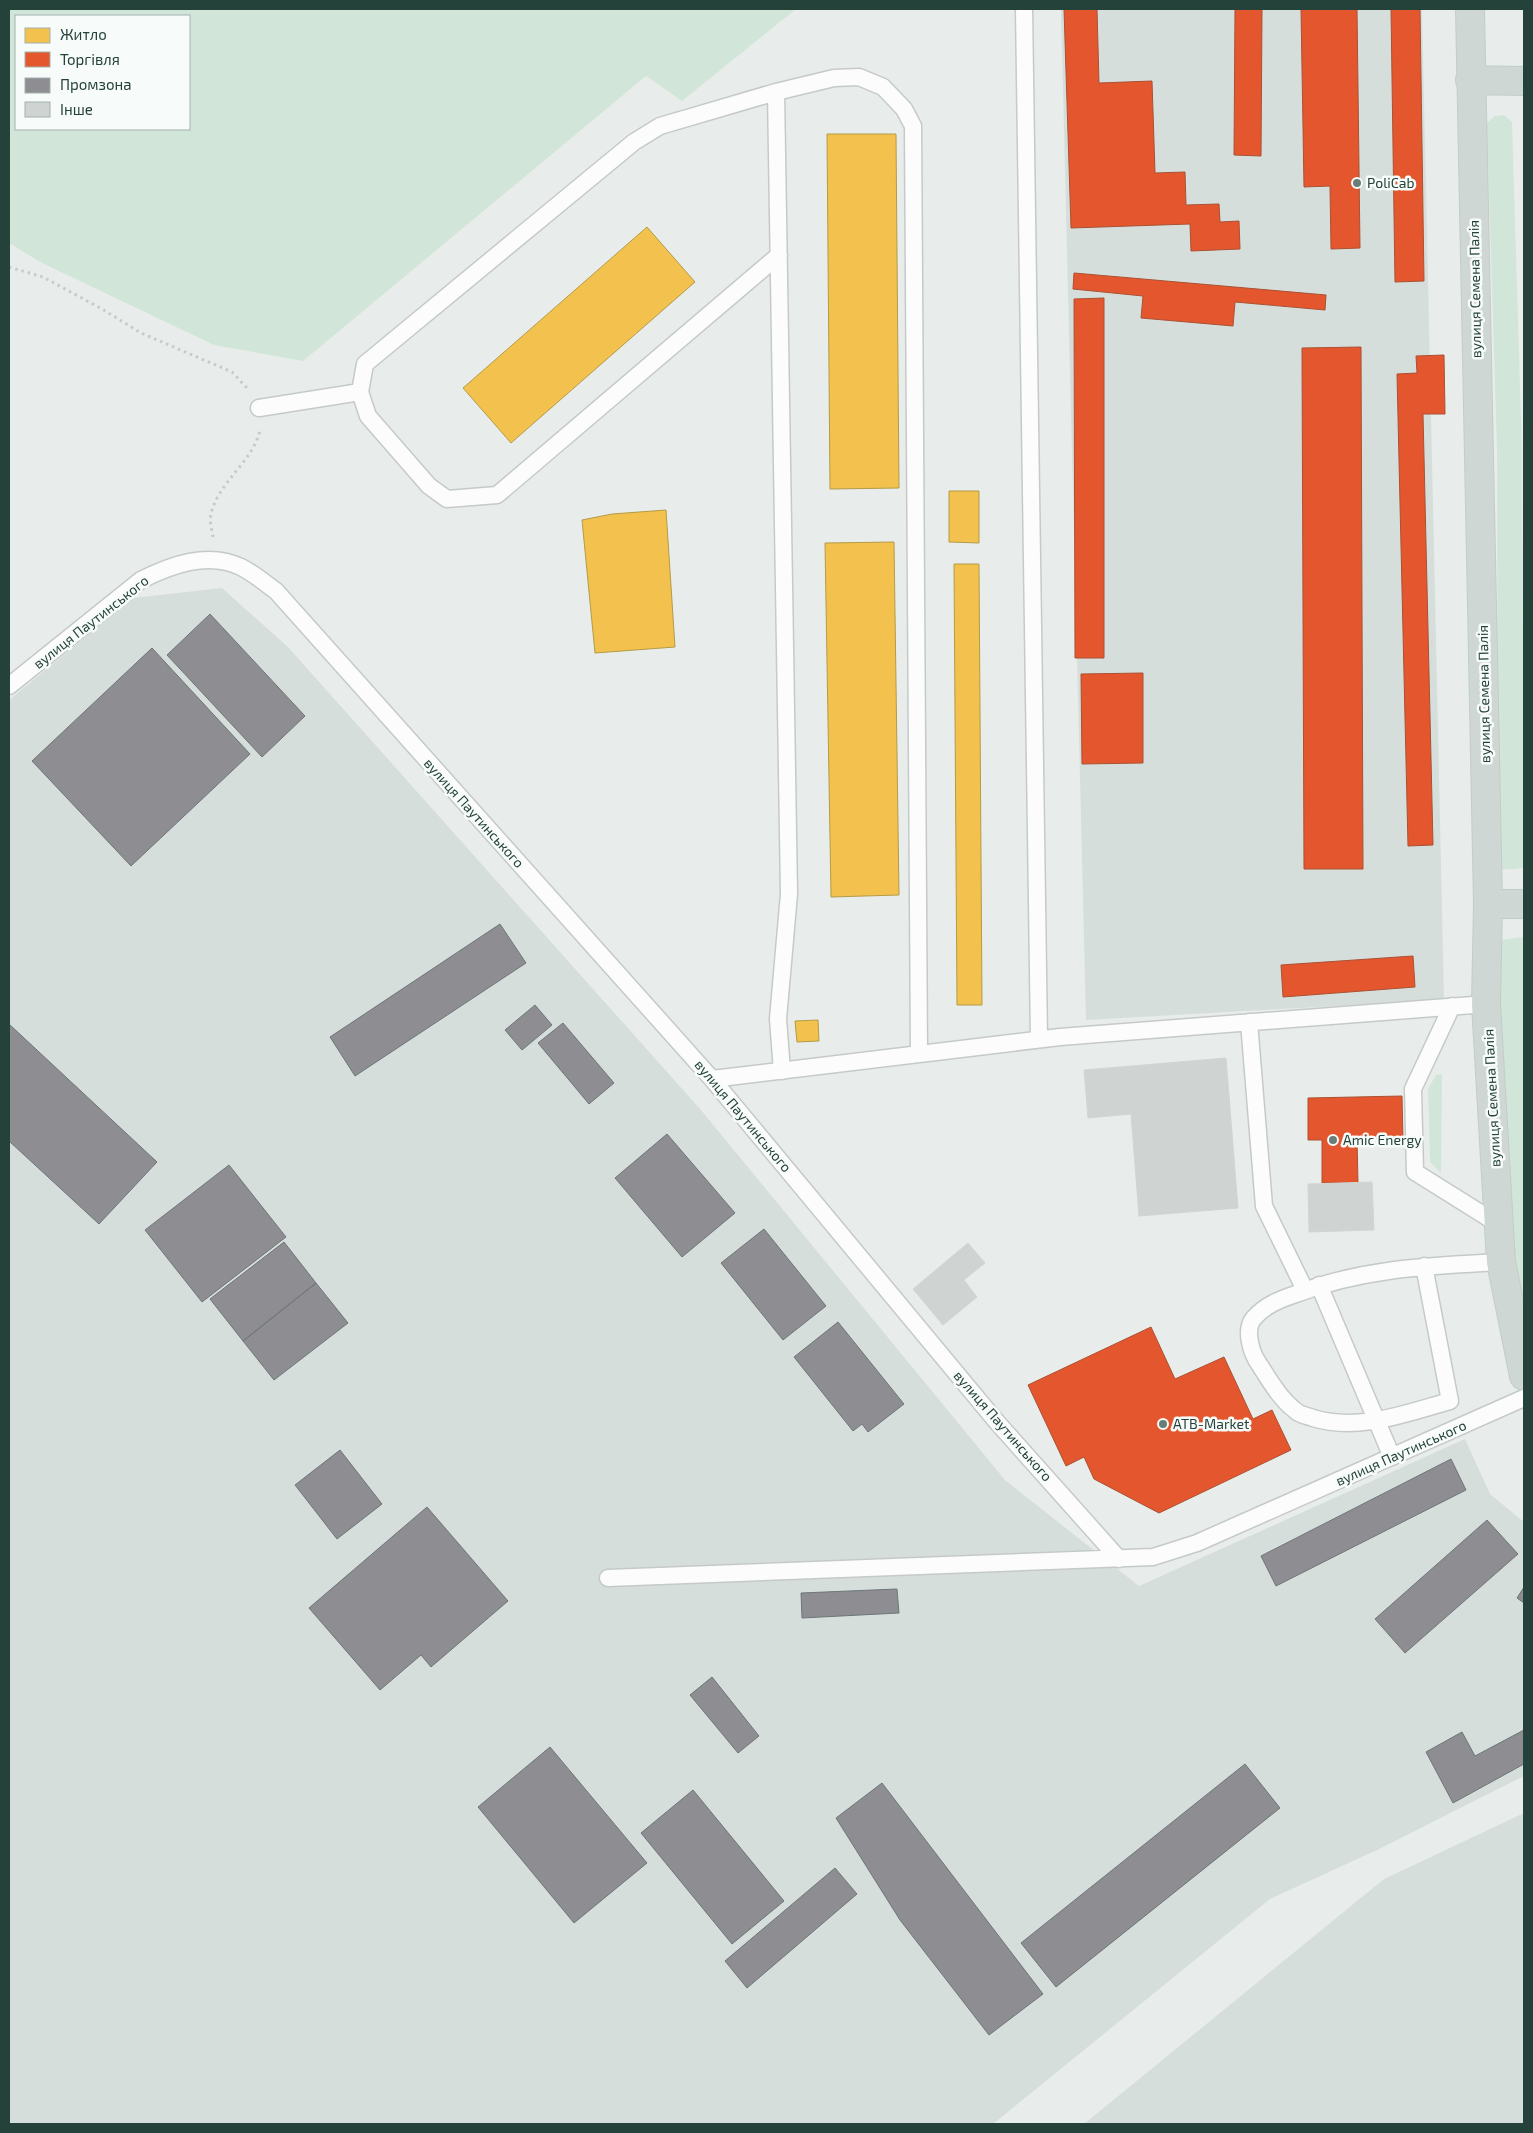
<svg xmlns="http://www.w3.org/2000/svg" width="1533" height="2133" font-family="'Exo 2',sans-serif">
	<rect width="100%" height="100%" fill="#e8edeb"/>
	<path fill="#d6dedb" d="M1061,9H1422L1444,1000L1086,1020Z
		M222,588L288,647L701,1110L1005,1480L1139,1586L1465,1439L1490,1494L1524,1522V1776L1377,1850L1270,1899L993,2124H9V700L133,598Z
		M1524,1813V2124H1084L1384,1879Z"/>
	<path fill="#d1e6d8" fill-rule="evenodd" d="M9,9H796L682,101L646,76L303,361L214,345L40,262L9,243ZM16,16H189V129H16Z
		M1504,115L1512,122L1522,452L1524,868L1498,870L1497,452L1487,123L1495,116Z
		M1524,937V1323L1503,1194L1498,940Z
		M1442,1074L1441,1173L1430,1162L1428,1089L1436,1075Z"/>
	<path fill="#f2c14e" stroke="#b49b48" d="M827,134H896L899,488L830,489Z
		M647,227L695,282L511,443L463,388Z
		M949,491H979V543L949,542Z
		M666,510L675,647L595,653L582,520L612,514Z
		M894,542L899,895L831,897L825,543Z
		M954,564H979L982,1005H957Z
		M818,1020L819,1041L797,1042L795,1021Z"/>
	<path fill="#e4572e" stroke="#aa5132" d="M1064,9H1097L1099,83L1152,81L1155,173L1185,172L1186,205L1219,204L1220,222L1239,221L1240,249L1191,251L1190,224L1071,228Z
		M1235,9H1262L1261,156L1234,155Z
		M1301,9H1357L1360,248L1331,249L1330,186L1304,187Z
		M1391,9H1420L1424,281L1395,282Z
		M1074,273L1326,295L1325,310L1235,302L1233,326L1141,318L1143,296L1073,289Z
		M1104,298V658H1075L1074,299Z
		M1361,347L1363,869H1304L1302,348Z
		M1444,355L1445,414H1423L1433,845L1408,846L1397,374L1417,373L1416,356Z
		M1143,673V763L1082,764L1081,674Z
		M1413,956L1415,987L1283,997L1281,965Z
		M1402,1096L1403,1139H1357L1358,1183H1322V1140H1308V1098Z
		M1151,1327L1175,1379L1224,1357L1253,1419L1272,1410L1291,1450L1159,1513L1094,1479L1084,1457L1066,1466L1028,1385Z"/>
	<path fill="#8d8d92" stroke="#6e7678" d="M210,614L305,716L262,757L167,655Z
		M152,648L250,754L131,866L32,761Z
		M500,924L526,963L355,1076L330,1037Z
		M535,1005L552,1025L522,1050L505,1030Z
		M563,1023L614,1083L589,1104L538,1043Z
		M9,1024L157,1162L99,1224L9,1141Z
		M667,1134L735,1213L682,1257L615,1178Z
		M229,1165L286,1237L202,1302L145,1230Z
		M764,1229L826,1306L783,1340L721,1263Z
		M284,1242L316,1283L243,1341L210,1299Z
		M316,1283L348,1323L274,1380L243,1341Z
		M838,1322L904,1404L868,1432L862,1424L853,1431L794,1357Z
		M340,1450L382,1504L337,1539L295,1485Z
		M1451,1459L1466,1490L1276,1586L1261,1556Z
		M427,1507L508,1601L431,1667L421,1655L380,1690L309,1608Z
		M1487,1520L1518,1554L1405,1653L1375,1619Z
		M1524,1587V1603L1517,1598Z
		M897,1589L899,1613L802,1618L801,1593Z
		M712,1677L759,1736L738,1753L690,1695Z
		M1524,1730V1764L1453,1803L1426,1752L1462,1732L1475,1756Z
		M550,1747L647,1863L574,1923L478,1807Z
		M1245,1764L1280,1808L1056,1987L1021,1943Z
		M882,1783L1043,1994L989,2035L900,1920L836,1818Z
		M693,1790L784,1901L732,1944L641,1833Z
		M835,1868L857,1894L747,1988L725,1961Z"/>
	<path fill="#cfd4d2" stroke="#d1d6d4" d="M1226,1058L1238,1208L1139,1216L1131,1114L1088,1118L1084,1070Z
		M1372,1182L1374,1230L1309,1232L1308,1184Z
		M968,1243L985,1263L964,1280L977,1297L943,1325L913,1289Z"/>
	<g fill="none" stroke-linecap="round" stroke-linejoin="round">
		<defs>
			<path id="service" d="M1024,9L1039,1039
				M776,92L789,894L778,1019L782,1071
				M779,255L497,495L447,499L429,486L368,416L360,392L365,364L634,142L660,126L776,92L834,78L859,77L883,87L904,109L913,126L919,1054
				M259,408L360,392
				M9,686L141,580C171,565 208,551 241,567C253,573 265,583 276,591L712,1079L996,1421L1119,1559
				M1452,1006L1413,1089L1415,1172L1498,1224
				M1249,1022L1264,1206L1305,1290
				M712,1079L1060,1037L1486,1004
				M1424,1266L1450,1401C1406,1413 1359,1432 1313,1418C1308,1416 1300,1415 1296,1411C1280,1399 1270,1381 1259,1364C1251,1353 1244,1329 1254,1318C1265,1305 1281,1299 1296,1294C1363,1268 1431,1266 1501,1262
				M1319,1285L1392,1457
				M608,1578L1153,1557L1197,1543L1524,1398"/>
			<path id="primary" d="M1470,9L1488,904L1486,1004L1501,1262L1524,1376
				M1470,80L1524,81
				M1488,904H1524"/>
		</defs>
		<use href="#service" stroke="#c5cac8" stroke-width="19"/>
		<use href="#primary" stroke="#c3ccc9" stroke-width="30"/>
		<path stroke="#c3ccca" stroke-width="3" stroke-dasharray="2.5 4" stroke-linecap="butt" d="M9,267L43,277L102,309L141,333L232,372L247,388
			M213,537C212,530 209,521 211,514C218,482 253,462 260,430"/>
		<use href="#service" stroke="#fcfcfc" stroke-width="16"/>
		<use href="#primary" stroke="#cfd7d5" stroke-width="28"/>
	</g>
	<g fill="#697e78" stroke="#f7fbf9" stroke-width="2">
		<circle cx="1357" cy="183" r="5"/>
		<circle cx="1333" cy="1140" r="5"/>
		<circle cx="1163" cy="1424" r="5"/>
	</g>
	<g text-anchor="middle" stroke-width="5" stroke-linejoin="round" paint-order="stroke">
		<g font-size="14" fill="#24423a" stroke="#f7fbf9" text-anchor="start">
			<text x="1367" y="188">PoliCab</text>
			<text x="1343" y="1145">Amic Energy</text>
			<text x="1173" y="1429">ATB-Market</text>
		</g>
		<g font-size="14" fill="#24423a" stroke="#f7fbf9">
			<text transform="translate(1475 289) rotate(-91)" y="5">вулиця Семена Палія</text>
			<text transform="translate(91 622) rotate(-38)" y="5">вулиця Паутинського</text>
			<text transform="translate(1484 694) rotate(-91)" y="5">вулиця Семена Палія</text>
			<text transform="translate(474 813) rotate(48)" y="5">вулиця Паутинського</text>
			<text transform="translate(1492 1098) rotate(-93)" y="5">вулиця Семена Палія</text>
			<text transform="translate(743 1116) rotate(50)" y="5">вулиця Паутинського</text>
			<text transform="translate(1003 1426) rotate(49)" y="5">вулиця Паутинського</text>
			<text transform="translate(1401 1453) rotate(-24)" y="5">вулиця Паутинського</text>
		</g>
	</g>
	<rect width="1533" height="2133" fill="none" stroke="#24423a" stroke-width="20"/>
	<rect x="15" y="15" width="175" height="115" fill="#f7fbf9" stroke="#a3b1ad"/>
	<rect x="25" y="28" width="25" height="15" fill="#f2c14e" stroke="#a3b1ad"/>
	<text x="60" y="40" font-size="15" fill="#24423a">Житло</text>
	<rect x="25" y="52" width="25" height="15" fill="#e4572e" stroke="#a3b1ad"/>
	<text x="60" y="65" font-size="15" fill="#24423a">Торгівля</text>
	<rect x="25" y="78" width="25" height="15" fill="#8d8d92" stroke="#a3b1ad"/>
	<text x="60" y="90" font-size="15" fill="#24423a">Промзона</text>
	<rect x="25" y="102" width="25" height="15" fill="#cfd4d2" stroke="#a3b1ad"/>
	<text x="60" y="115" font-size="15" fill="#24423a">Інше</text>
</svg>
